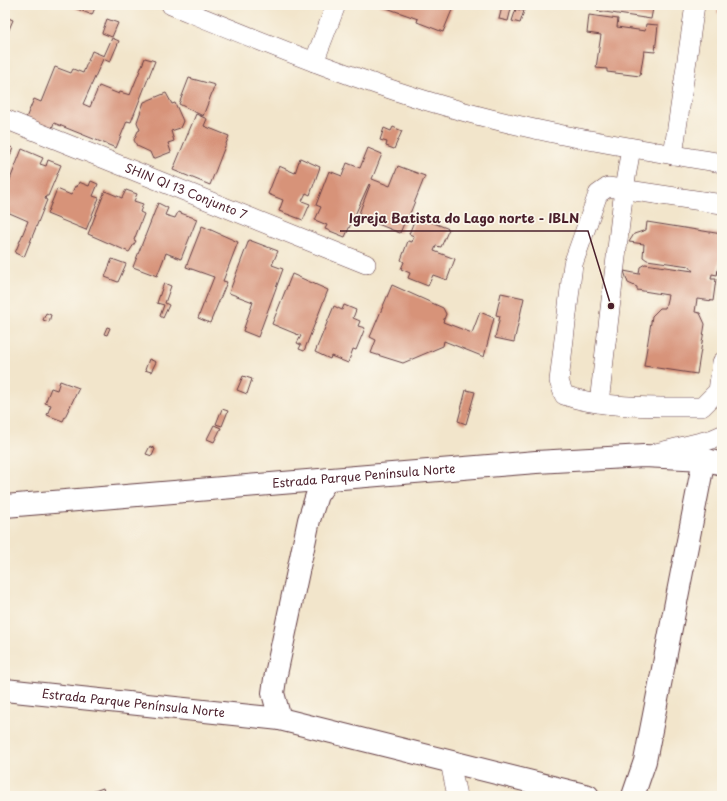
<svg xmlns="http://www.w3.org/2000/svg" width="727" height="801" font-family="'Playpen Sans',sans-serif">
	<rect width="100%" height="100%" fill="#fbf7ec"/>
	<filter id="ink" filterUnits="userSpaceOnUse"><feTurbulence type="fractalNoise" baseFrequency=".025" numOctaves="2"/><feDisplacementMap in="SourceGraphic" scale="8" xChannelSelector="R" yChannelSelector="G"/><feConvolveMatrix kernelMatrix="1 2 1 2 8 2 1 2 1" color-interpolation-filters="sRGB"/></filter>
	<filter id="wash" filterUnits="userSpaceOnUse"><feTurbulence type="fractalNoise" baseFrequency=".012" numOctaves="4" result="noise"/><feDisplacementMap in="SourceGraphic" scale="16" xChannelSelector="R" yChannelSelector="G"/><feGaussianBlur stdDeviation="0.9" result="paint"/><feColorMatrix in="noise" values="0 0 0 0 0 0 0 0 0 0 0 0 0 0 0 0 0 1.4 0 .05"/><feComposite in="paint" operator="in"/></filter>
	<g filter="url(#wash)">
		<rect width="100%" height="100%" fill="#f2e5cb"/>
		<g id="blocks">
			<path fill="#d79379" d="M76,5H96L92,15L75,8Z
				M378,5H454L443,32L417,22L418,19Z
				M599,5H657L653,8L651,19L598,11Z
				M719,5H722V14L717,13Z
				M502,7L511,9L508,21L499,19Z
				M516,9L524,11L520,23L512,21Z
				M589,15L618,19L617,27L645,31L646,24L658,25L655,52L644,51L640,76L607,72V69L596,68L601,35L587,33Z
				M6,17L13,20L5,39V19Z
				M107,19L118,23L112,37L102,33Z
				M112,38L119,41L110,62L103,59L83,104L90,107L99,86L119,94L120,92L130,95L145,58L155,61L131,122L127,121L116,148L54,123L52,128L26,118L34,99L41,102L55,67L71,73L73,69L83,73L92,51L104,56Z
				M189,78L215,85L203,116L179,104Z
				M166,93L172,104L175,103L183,121L180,128L171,131L174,141L168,143L171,152L153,159L150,152L137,146L134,140L138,131L140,130L137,122L144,102Z
				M196,114L207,119L204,126L229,136L210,185L173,170Z
				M393,127L402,131L394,149L386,146L387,142L380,140L384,128L391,131Z
				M5,145L13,148L8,161L5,160Z
				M368,148L382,154L372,179L390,186L398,166L425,176L407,221H405L400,233L358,216L370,185L369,184L345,237L325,229L327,225L315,220L321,207L316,205L329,171L342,176L347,163L360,168Z
				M22,149L43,158L40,164L46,166L48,160L61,165L48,196H46L45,199L47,200L24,257L15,253L28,221L5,211V192Z
				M300,158L320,167L310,195L306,193L302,201L310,204L303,220L279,211L283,200L268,194L279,166L295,173Z
				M91,181L98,184L93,196L99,198L86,230L47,214L57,189L71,195L75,186L77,187L79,182L89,186Z
				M126,190L137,194L134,201L143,204L140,212L144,214L134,240L136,241L129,252L88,234L105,191L122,198Z
				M158,203L168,208L165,215L175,218L178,212L197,219L181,259L166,253L157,276L133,267Z
				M416,216L449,229L441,247L436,246L434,251L455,259L447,280L433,275L428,286L408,278L410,273L401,269L404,262L401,260L408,241L412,242L414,236L409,234Z
				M647,222L722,234V247L717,275L712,274L711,279H716L713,301L697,299L695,312L700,313L705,324L697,374L644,366L652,316L660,308H665L668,295L637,290V287L628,283L624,271L639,274L640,267L645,264L693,271L689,266L647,260L643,257L644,244L629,242L634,234L646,230Z
				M202,226L238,242L223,281L227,282L210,323L198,318L214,277L186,267Z
				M249,240L278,251L272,265L283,269L258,337L243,331L253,302L229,293Z
				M112,259L126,264L118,282L105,277Z
				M292,274L328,290L304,351L299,349L301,345L297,343L301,336L272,324Z
				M164,283L171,286L165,303L169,305L163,318L160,316L164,305L157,303Z
				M392,285L443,308L446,314L443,322L472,333L480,312L494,318L484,357L444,341L443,346L403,363L371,353L376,340L370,337Z
				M501,293L524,298L514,342L495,338L500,316L496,315Z
				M344,305L356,310L353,318L360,321L358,326L365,328L356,350L353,349L348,363L331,356L330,359L315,352L334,306L342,310Z
				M46,313L51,315L49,322L43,320Z
				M107,327L110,328L107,335L104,334Z
				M149,359L156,362L151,372L145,370Z
				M243,376L252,379L247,394L237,390Z
				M60,381L79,388L63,421L47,415L51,405L45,403L51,388L57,390Z
				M466,390L475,392L466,424L458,421Z
				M222,409L228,411L222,426L216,424Z
				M214,425L221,428L214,442L207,439Z
				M150,446L155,449L152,456L146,454Z
				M103,788L105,796H92V792Z"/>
		</g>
	</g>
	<g filter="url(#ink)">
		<use href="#blocks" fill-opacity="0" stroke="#633d43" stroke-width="1"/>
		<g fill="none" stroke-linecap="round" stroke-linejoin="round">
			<defs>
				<g id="minor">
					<path d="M171,5C260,41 349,78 441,105C533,133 628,147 722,163"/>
					<path d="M314,62L336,5"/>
					<path id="s1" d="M5,119L366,264"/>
					<path d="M673,155L695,5"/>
					<path d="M722,204L608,187L598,194L573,264L559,381L564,395C603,409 661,407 702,407L718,391L722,362"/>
					<path d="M599,403L624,189L631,148"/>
					<path d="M656,453L713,439L722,435"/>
					<path d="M450,762L457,796"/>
				</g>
				<g id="major">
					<path id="s2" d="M5,506L536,462L644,456L704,459L722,464"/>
					<path id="s3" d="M5,690L280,719L588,796"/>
					<path d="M280,719L273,693L275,679L309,520L317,495L328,479"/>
					<path d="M633,796L645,761L704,459"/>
				</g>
			</defs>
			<use href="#minor" stroke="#633d43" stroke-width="20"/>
			<use href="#major" stroke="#633d43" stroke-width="24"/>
			<use href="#minor" stroke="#fff" stroke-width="19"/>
			<use href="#major" stroke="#fff" stroke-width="22"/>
		</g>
	</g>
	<g text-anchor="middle" stroke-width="3.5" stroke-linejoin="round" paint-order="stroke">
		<g font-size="12" fill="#4a1f2b" stroke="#fbf7ec">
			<text dy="4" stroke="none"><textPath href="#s1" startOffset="195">SHIN QI 13 Conjunto 7</textPath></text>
			<text dy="4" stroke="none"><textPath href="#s2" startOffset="360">Estrada Parque Península Norte</textPath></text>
			<text dy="4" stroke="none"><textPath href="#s3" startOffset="129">Estrada Parque Península Norte</textPath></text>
		</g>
	</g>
	<path fill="none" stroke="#4a1f2b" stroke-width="1.5" d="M611 306L588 231H340"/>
	<circle fill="#4a1f2b" stroke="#fbf7ec" stroke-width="1.5" cx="611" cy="306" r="4"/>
	<g font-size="13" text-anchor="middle" font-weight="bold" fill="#4a1f2b" stroke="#fbf7ec" stroke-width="3.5" stroke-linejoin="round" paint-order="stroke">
		<text x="464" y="223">Igreja Batista do Lago norte - IBLN</text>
	</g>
	<rect width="727" height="801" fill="none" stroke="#fbf7ec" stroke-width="20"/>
</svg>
